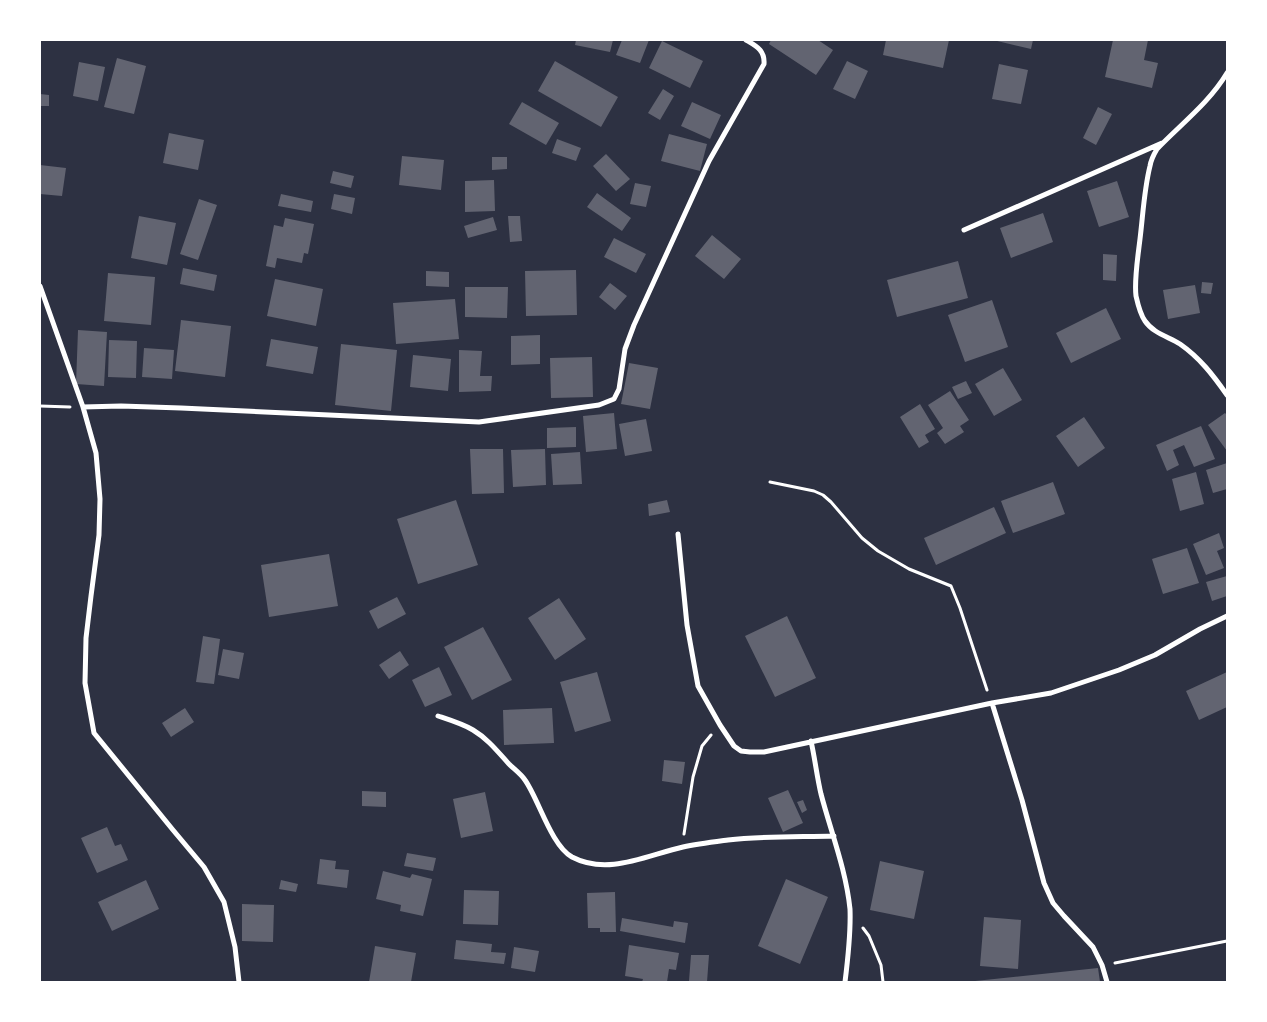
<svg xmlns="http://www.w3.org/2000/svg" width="1267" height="1022" font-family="'Sofia Sans Condensed',sans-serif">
	<rect width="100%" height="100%" fill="#2d3142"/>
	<path fill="#626471" d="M576,40H613L610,52L575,45Z
		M622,40H649L640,63L616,55Z
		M771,40H818L833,50L816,75L769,44Z
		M886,40H949L943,68L883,55Z
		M993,40H1033L1031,49Z
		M1113,40H1148L1144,60L1158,63L1152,88L1105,77Z
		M662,41L703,61L690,88L649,68Z
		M117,58L146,66L134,114L104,107Z
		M555,61L618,97L601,127L538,91Z
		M847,61L868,71L855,99L833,89Z
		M79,62L105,67L98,101L73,96Z
		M999,64L1028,70L1021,104L992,99Z
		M663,89L674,96L660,120L648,113Z
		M40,94L49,95V106H40Z
		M522,102L559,123L546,145L509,124Z
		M692,102L721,115L710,139L681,126Z
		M1098,107L1112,114L1096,145L1083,138Z
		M169,133L204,140L198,170L163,163Z
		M669,134L707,144L700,171L661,161Z
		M557,139L581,148L576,161L552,153Z
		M606,154L630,179L616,191L593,166Z
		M402,156L444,160L441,190L399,185Z
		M492,157H507V169L492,170Z
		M40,165L66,168L62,196L40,194Z
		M333,171L354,176L351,188L330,183Z
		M494,180L495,211L465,212V181Z
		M1117,181L1129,217L1099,227L1087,191Z
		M635,183L651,186L646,207L630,204Z
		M597,193L631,218L622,231L587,207Z
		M281,194L313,201L311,212L278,206Z
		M334,194L355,198L352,214L331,209Z
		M199,199L217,205L198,260L180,254Z
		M1043,213L1053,242L1011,258L1000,228Z
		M139,216L176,223L167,265L131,258Z
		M508,216H520L522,241L510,242Z
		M493,217L497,230L468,238L464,226Z
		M285,218L314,224L308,254L304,253L302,263L277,258L275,268L266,266L274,225L283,227Z
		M712,235L741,259L724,279L695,256Z
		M614,238L646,254L636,273L604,257Z
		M1103,254L1117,255L1116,281L1103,280Z
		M958,261L968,298L897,317L887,280Z
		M183,268L217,275L214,291L180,284Z
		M576,270L577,315L526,316L525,271Z
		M426,271L449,272V287L426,286Z
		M108,273L155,277L151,325L104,321Z
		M275,279L323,289L316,326L267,316Z
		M1202,282L1213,283L1211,294L1201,293Z
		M610,283L627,296L615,310L599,297Z
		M1195,285L1200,313L1168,319L1163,290Z
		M465,287H508L507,318L465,317Z
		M455,299L459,339L396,344L393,303Z
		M992,300L1008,347L965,362L948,315Z
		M1106,308L1121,339L1071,363L1056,333Z
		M181,320L231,326L225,377L175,371Z
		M78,330L107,332L104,386L76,384Z
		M540,335V364L511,365V336Z
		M271,339L318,347L313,374L266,366Z
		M109,340L137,341L136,378L108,377Z
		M341,344L397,350L391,411L335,405Z
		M144,348L174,350L172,379L142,377Z
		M459,350L482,351L480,376H492L491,391L459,392Z
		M413,355L451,359L448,391L410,387Z
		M592,357L593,397L551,398L550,358Z
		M629,363L658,368L650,409L621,404Z
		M1003,368L1022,400L994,416L975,384Z
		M966,381L972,393L958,399L952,387Z
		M950,391L969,420L960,426L964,432L945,444L937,433L943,428L928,405Z
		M920,404L935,429L925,435L929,442L919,448L900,417Z
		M614,413L617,449L586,452L583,416Z
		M1225,413L1227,415V451L1208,425Z
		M1084,417L1105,448L1078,467L1056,436Z
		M646,419L652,451L625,456L619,424Z
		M1201,426L1215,459L1194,467L1184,445L1173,450L1179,465L1167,471L1156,445Z
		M576,427V447L547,448V428Z
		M470,449H503L504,493L472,494Z
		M545,449L546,485L513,487L511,450Z
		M580,452L582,484L553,485L551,454Z
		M1227,463V489L1213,493L1206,470Z
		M1196,472L1204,504L1180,511L1172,479Z
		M1053,482L1065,514L1013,533L1001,501Z
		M456,500L478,565L418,584L397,519Z
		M667,500L670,512L649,516L648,504Z
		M994,507L1006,533L936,565L924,538Z
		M1219,533L1224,548L1217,551L1224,568L1206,575L1193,544Z
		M1187,548L1199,583L1163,594L1152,559Z
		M329,554L338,606L269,617L261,565Z
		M1227,576V596L1212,601L1206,582Z
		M397,597L406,614L378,629L369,611Z
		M559,598L586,639L555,660L528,618Z
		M787,616L816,678L775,697L745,636Z
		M483,627L512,680L472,700L444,647Z
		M203,636L220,639L214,684L196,682Z
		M223,649L244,653L239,679L218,675Z
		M400,651L409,665L389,679L379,665Z
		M439,667L452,695L425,707L412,680Z
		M597,672L611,721L575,732L560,682Z
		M1227,672V707L1199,720L1186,691Z
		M185,708L194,722L171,737L162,723Z
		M552,708L554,743L504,745L503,710Z
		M664,760L685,762L682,784L662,781Z
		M788,790L803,823L783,832L768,798Z
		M362,791L386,792V807L362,806Z
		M485,792L493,831L461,838L453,799Z
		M803,800L807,810L802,813L797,802Z
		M107,827L115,846L121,844L128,860L97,873L81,838Z
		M407,853L436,858L433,871L404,866Z
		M320,859L336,861L335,869L349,870L347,888L317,884Z
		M880,861L924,871L914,919L870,910Z
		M383,871L410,878L412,874L432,879L423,916L400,911L401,905L376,899Z
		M786,879L828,897L800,964L758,946Z
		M146,880L159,909L112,931L98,902Z
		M281,880L298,884L296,892L279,889Z
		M464,890L499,891L498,925L463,924Z
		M615,892L616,932H600V928H588L587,893Z
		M242,904L274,905L273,942L242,941Z
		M984,917L1021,920L1018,969L980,966Z
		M622,918L673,927L674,921L688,923L685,943L620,931Z
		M456,940L492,944L491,952L506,953L504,964L454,959Z
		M629,945L679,953L676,970L669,969L667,982H642L643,979L625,976Z
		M375,946L416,953L411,982H369Z
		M514,947L539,951L535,972L511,968Z
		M691,955H709L707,982L689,981Z
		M1098,968L1100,982H975V981Z"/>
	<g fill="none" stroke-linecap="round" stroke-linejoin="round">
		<path stroke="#fff" stroke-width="3" d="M40,406L70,407
			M770,482L814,491L823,495L831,502L862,538L878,551L909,569L951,586L960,608L987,690
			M684,834L693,777L702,746L711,735
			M863,928L869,936L881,965L883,982
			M1115,963L1227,941"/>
		<path stroke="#fff" stroke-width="5" d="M1227,73C1209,103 1181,124 1157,149C1154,154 1151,160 1150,166C1144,190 1143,215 1140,239C1138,256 1134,280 1136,296C1138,305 1140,314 1145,321C1153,333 1169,337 1180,344C1200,358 1213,375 1227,395
			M964,230L1162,143
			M40,286L83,407L96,453L100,499L99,535L91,596L86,638L85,683L94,733L173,830L204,867L224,902L235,947L239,982
			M83,407L121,406L181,408L479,422L599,405L614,399L619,389L625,349L634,325L709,161L764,64C765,50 756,46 746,40
			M678,534L687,625L698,686L720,725L734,746L741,751L750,752H764L992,703L1051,693L1119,670L1155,655L1200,629L1227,616
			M992,703L1022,800L1044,883L1053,903L1064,916L1093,947L1102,965L1107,982
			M438,716C450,720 463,724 473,730C488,739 498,752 509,764C514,769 521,774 525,780C539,800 551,845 572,857C608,876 647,855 683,847C697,844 713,842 728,840C763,836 798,837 834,836
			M811,741C815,759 817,777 821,794C831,832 846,870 850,909C851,934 848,958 845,982"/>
	</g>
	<rect width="1267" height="1022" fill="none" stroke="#ffffff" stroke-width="82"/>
</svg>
